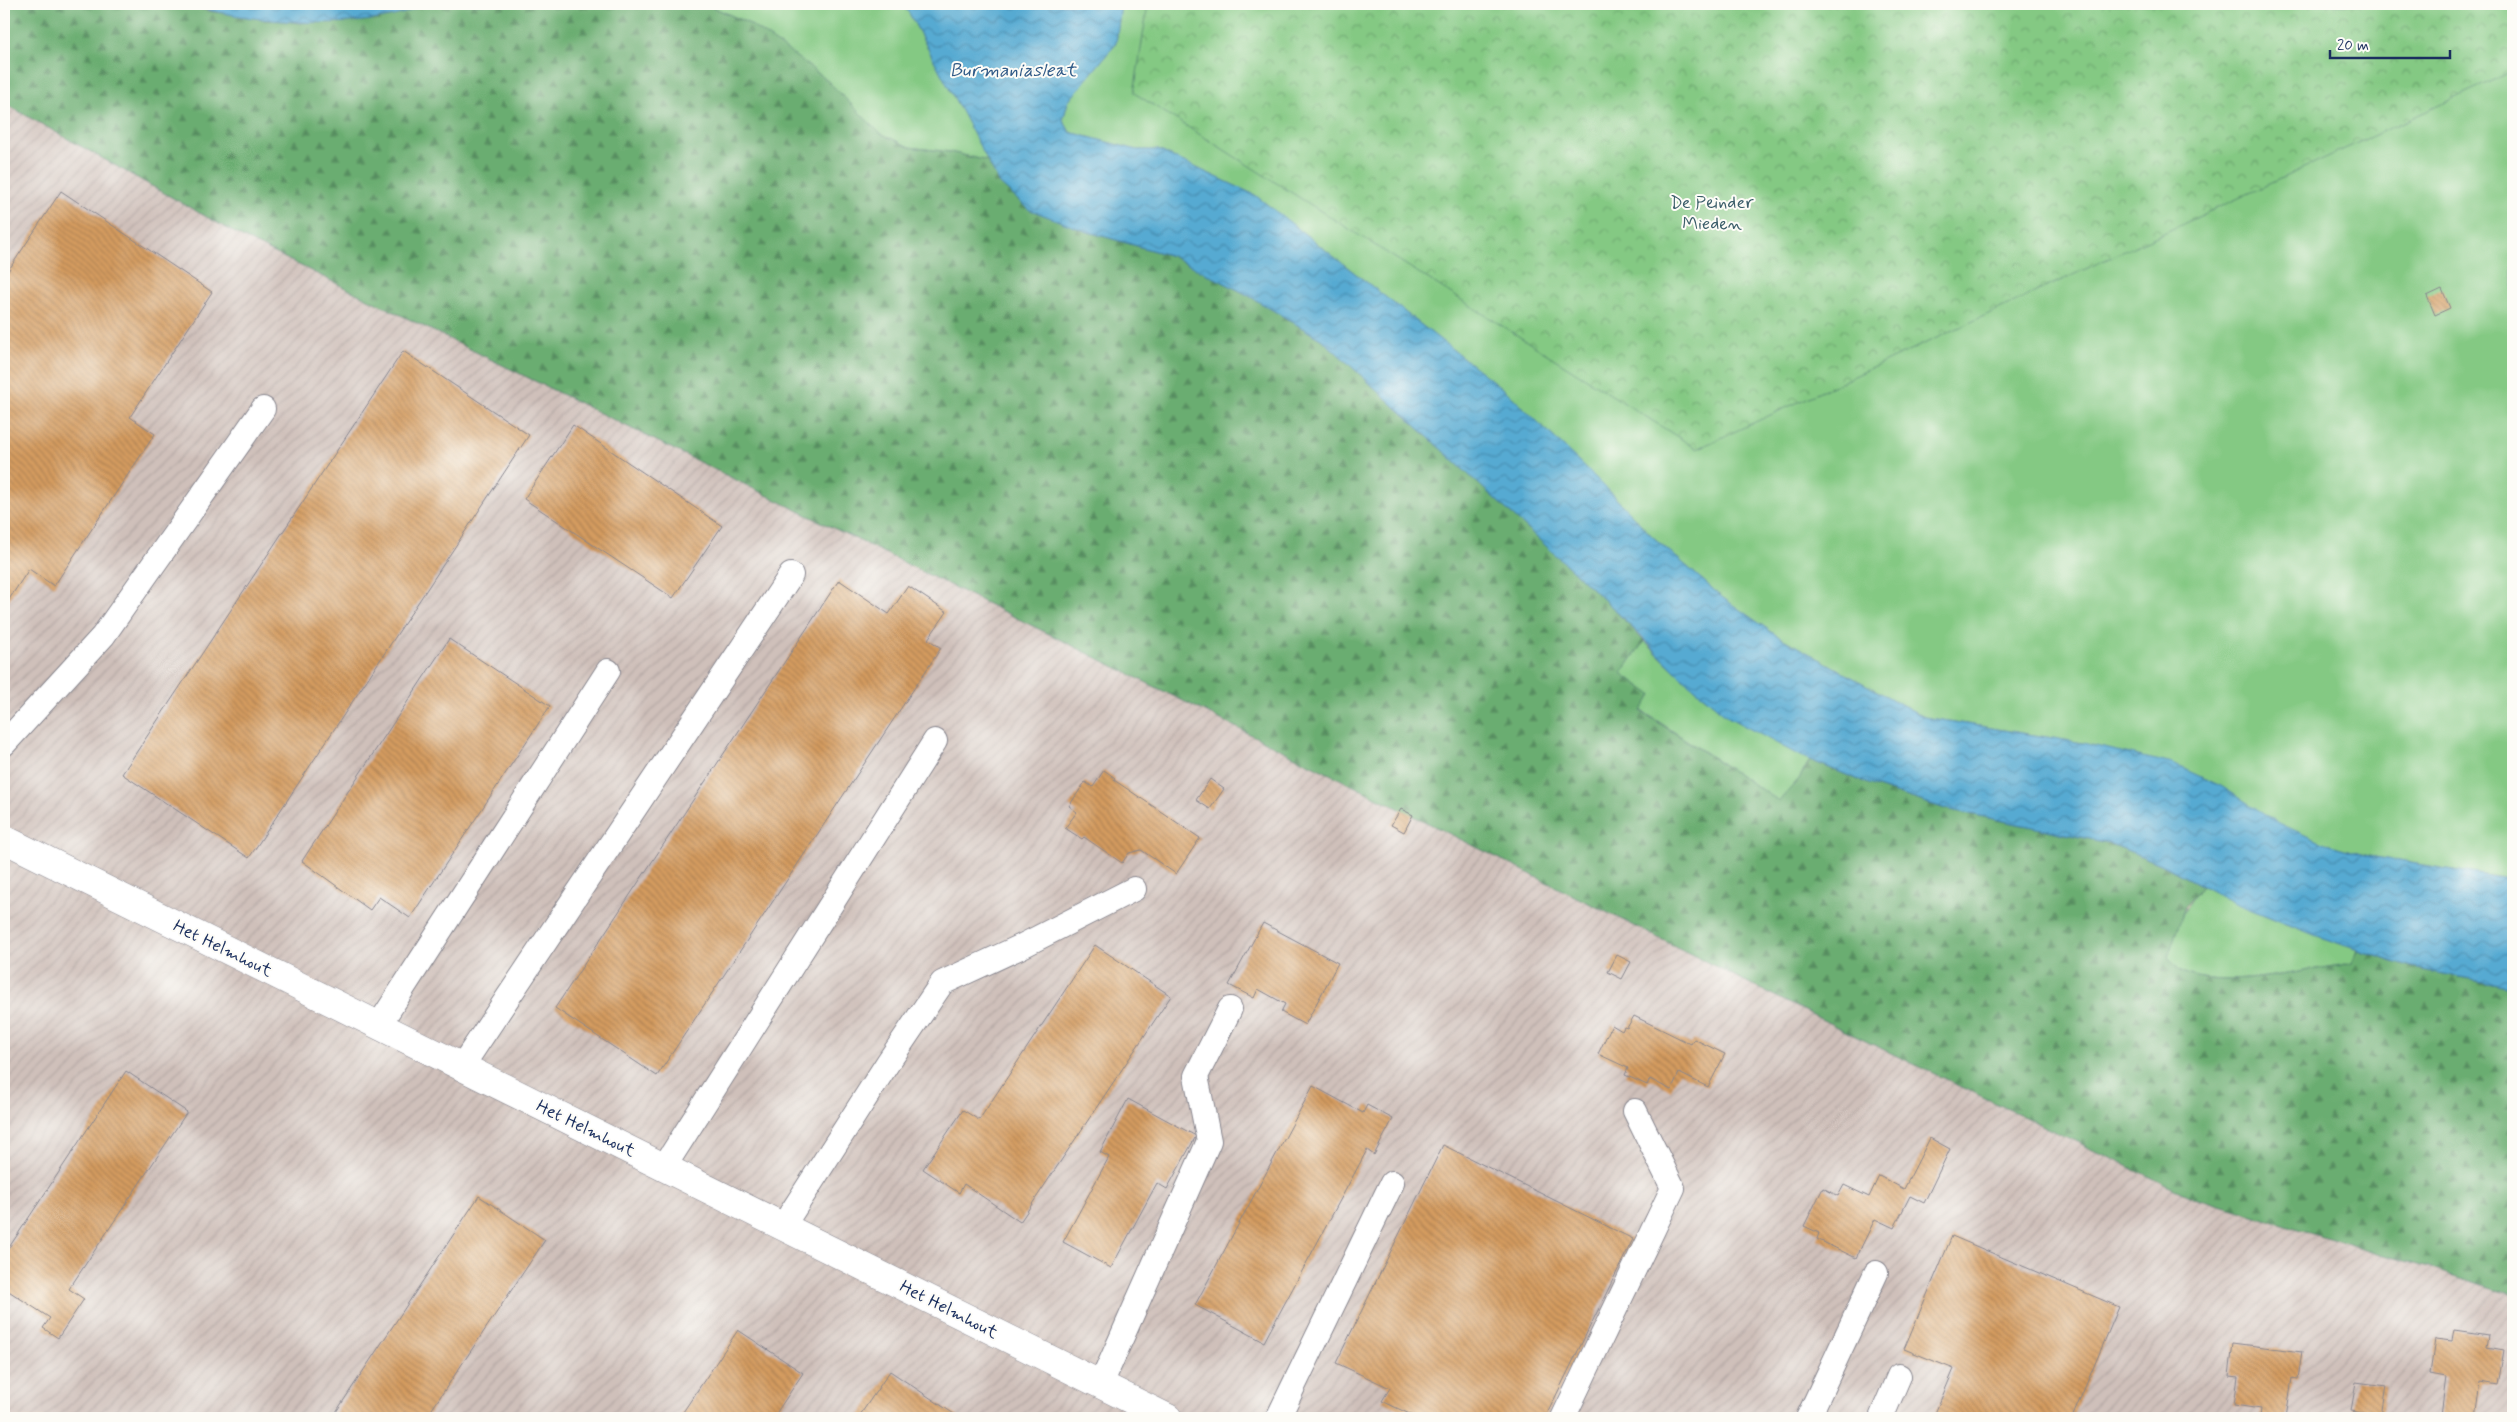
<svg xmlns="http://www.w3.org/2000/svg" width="2517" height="1422" font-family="Mynerve,sans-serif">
	<defs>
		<pattern id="industrial-furrows" width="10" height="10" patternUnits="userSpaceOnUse" patternTransform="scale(1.25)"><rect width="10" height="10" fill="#cfc0ba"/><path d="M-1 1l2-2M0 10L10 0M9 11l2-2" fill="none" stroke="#b1a5a2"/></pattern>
		<pattern id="forest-firs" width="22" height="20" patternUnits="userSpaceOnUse" patternTransform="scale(1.25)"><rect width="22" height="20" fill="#6bad71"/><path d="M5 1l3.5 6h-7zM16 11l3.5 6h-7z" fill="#578d60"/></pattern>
		<pattern id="park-crowns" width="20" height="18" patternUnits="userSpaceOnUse" patternTransform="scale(1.25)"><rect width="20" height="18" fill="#84c983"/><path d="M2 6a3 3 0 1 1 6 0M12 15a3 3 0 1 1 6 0" fill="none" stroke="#6ba46e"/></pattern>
		<pattern id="water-waves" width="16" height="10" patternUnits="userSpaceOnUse" patternTransform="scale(1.25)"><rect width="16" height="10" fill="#56aad2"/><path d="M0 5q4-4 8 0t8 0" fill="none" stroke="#468bae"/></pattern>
		<pattern id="building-back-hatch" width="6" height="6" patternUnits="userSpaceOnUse" patternTransform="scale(1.25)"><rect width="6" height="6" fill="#d49b5f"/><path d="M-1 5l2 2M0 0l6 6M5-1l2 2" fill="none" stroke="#ab7f52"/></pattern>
	</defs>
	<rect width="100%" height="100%" fill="#fdfcf7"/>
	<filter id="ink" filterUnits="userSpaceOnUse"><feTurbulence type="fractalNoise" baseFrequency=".02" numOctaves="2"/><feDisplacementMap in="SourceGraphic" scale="10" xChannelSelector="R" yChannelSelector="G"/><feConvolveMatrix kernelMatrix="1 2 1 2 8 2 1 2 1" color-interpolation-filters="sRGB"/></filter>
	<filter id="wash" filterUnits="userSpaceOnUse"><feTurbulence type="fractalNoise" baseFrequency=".0096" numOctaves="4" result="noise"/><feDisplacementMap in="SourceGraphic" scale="20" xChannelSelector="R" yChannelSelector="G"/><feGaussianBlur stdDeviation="1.12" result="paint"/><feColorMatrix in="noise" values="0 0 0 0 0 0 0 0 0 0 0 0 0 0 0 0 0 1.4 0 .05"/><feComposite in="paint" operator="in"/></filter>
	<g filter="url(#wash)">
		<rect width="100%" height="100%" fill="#f4dcbe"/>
		<path fill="url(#industrial-furrows)" d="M4,65L2513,1217V1418H4Z"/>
		<path fill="#84c983" stroke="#507c70" d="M706,4H901L909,13L988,161L950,152L909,147L880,133L827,80L748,23Z
			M1121,4H2513V880L2369,856L2320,842L2083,743L1924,717L1776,635L1723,598L1653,537L1601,483L1507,392L1255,195L1158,150H1137L1070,132L1063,120L1068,102L1116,43Z
			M1644,641L1679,675L1728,717L1810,760L1799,779L1780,802L1641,710L1622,673Z
			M2202,886C2252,912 2305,932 2358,950L2352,962L2342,965C2300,970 2219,992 2181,971C2176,968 2172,961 2168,957C2175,927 2182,910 2202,886Z"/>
		<path fill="url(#forest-firs)" stroke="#436e68" d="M4,4H188L207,11L301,23L423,4H706L748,23L783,47L827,80L880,133L909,147L950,152L988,161L1000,184L1085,231L1172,256L1246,294L1324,341L1610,605L1644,641L1622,673L1652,695L1641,711L1779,801L1799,779L1810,760L1874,786L1946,809L2109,843L2161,864L2202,886L2185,906L2168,957C2172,961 2176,968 2181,971C2218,992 2300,970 2342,965L2352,962L2358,950L2412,968L2513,987V1294L2190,1196L1853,1035L1053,636L244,238L4,103Z"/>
		<path fill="url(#park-crowns)" stroke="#507c70" d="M1148,4H2513V71L1697,449L1134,93Z"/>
		<path fill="url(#water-waves)" stroke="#386c98" d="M188,4H423C378,35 238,22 188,4Z
			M901,4H1121L1116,43L1068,102L1063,120L1070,132L1137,150H1158L1255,195L1507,392L1601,483L1653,537L1723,598L1776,635L1924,717L2083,743L2173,764L2221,786L2279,823L2320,842L2369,856L2513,880V987L2412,968L2317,936L2232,902L2161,864L2109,843L1946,809L1874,786L1800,756L1728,717L1679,675L1610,605L1324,341L1246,294L1172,256L1085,231L1028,209L1000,184L909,13Z"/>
		<g id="blocks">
			<path fill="url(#building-back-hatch)" d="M61,191L212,292L130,417L155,434L54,586L29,569L4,607V277Z
				M2442,289L2450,308L2435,315L2427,296Z
				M403,351L529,435L249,858L122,774Z
				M573,425L722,526L673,598L524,499Z
				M839,580L889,614L908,586L947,612L928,639L941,648L657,1076L555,1008Z
				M449,639L550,706L410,918L379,897L370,910L302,861Z
				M1104,770L1115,778L1114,780L1200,838L1176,874L1141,850L1129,853L1122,863L1084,837L1082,839L1065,828L1077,812L1069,806L1085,782L1093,787Z
				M1210,779L1224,789L1210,809L1196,800Z
				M1401,809L1413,815L1404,832L1391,825Z
				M1263,923L1338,963L1305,1025L1281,1012L1285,1004L1258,989L1254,998L1229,985Z
				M1095,945L1171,996L1020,1222L964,1184L959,1193L923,1169L963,1110L979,1120Z
				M1617,955L1631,962L1622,979L1608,972Z
				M1634,1016L1691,1044L1694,1039L1725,1054L1708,1087L1679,1073L1671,1090L1650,1079L1647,1085L1625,1075L1628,1068L1598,1054L1612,1025L1622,1031L1624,1027L1627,1028Z
				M126,1071L187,1112L69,1289L84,1299L58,1338L43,1328L50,1318L4,1288V1255Z
				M1313,1086L1363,1113L1367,1105L1393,1119L1374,1155L1367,1150L1264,1342L1195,1305Z
				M1128,1099L1196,1136L1167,1189L1157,1183L1111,1268L1063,1242L1109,1157L1100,1152Z
				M1930,1138L1950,1149L1924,1203L1910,1196L1894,1228L1875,1219L1856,1258L1817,1239L1819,1233L1804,1226L1823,1188L1838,1196L1844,1185L1869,1197L1879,1176L1904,1189Z
				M1443,1145L1633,1239L1545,1418H1418L1382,1401L1390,1388L1336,1363Z
				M479,1196L545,1240L426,1418H332Z
				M1952,1236L2119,1307L2072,1418H1933L1954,1369L1904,1349Z
				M738,1330L803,1373L773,1418H679Z
				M2454,1330L2489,1335L2487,1347L2504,1350L2498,1385L2481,1382L2476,1418L2441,1415L2446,1377L2430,1374L2435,1339L2452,1341Z
				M2233,1343L2302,1352L2298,1379L2292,1378L2286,1418L2260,1417L2261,1409L2234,1405L2238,1377L2229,1376Z
				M890,1371L960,1418H858Z
				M2356,1382L2386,1386L2381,1416L2351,1411Z"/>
		</g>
	</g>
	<g filter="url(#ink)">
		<use href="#blocks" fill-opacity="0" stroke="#88868e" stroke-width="1"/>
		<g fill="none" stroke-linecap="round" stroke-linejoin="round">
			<defs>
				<path id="service" d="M4,744L103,636L263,409
					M379,1025L608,671
					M462,1066L791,575
					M664,1167L935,741
					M783,1226L889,1061L942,983L1020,947L1134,889
					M1101,1384L1209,1141L1196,1076L1230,1009
					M1278,1418L1392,1183
					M1563,1418L1673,1188L1635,1111
					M1808,1418L1876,1273
					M1881,1418L1899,1376"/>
				<path id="minor" d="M4,839L1168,1418"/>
			</defs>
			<use href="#service" stroke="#88868e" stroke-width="26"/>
			<use href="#minor" stroke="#88868e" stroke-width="29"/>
			<use href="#service" stroke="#fff" stroke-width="24"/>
			<use href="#minor" stroke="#fff" stroke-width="28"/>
		</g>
	</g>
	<g text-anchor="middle" stroke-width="4" stroke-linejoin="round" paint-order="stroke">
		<g font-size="18" fill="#3a5d69" stroke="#fdfcf7">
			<text x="1712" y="208">De Peinder<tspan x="1712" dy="21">Mieden</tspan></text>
		</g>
		<g font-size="18" fill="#1b2f5e" stroke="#fdfcf7">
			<text transform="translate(223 948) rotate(26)" y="6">Het Helmhout</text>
			<text transform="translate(586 1128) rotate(26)" y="6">Het Helmhout</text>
			<text transform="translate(949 1309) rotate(27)" y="6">Het Helmhout</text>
		</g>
		<g font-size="19" font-style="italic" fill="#305a87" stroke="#fdfcf7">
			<text x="1013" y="76">Burmaniasleat</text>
		</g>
	</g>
	<rect width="2517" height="1422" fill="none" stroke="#fdfcf7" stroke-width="20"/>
	<path d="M2330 50v8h120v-8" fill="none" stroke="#1b2f5e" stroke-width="2.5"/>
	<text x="2337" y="50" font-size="15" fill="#1b2f5e" stroke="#fdfcf7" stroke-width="4" paint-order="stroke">20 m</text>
</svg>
